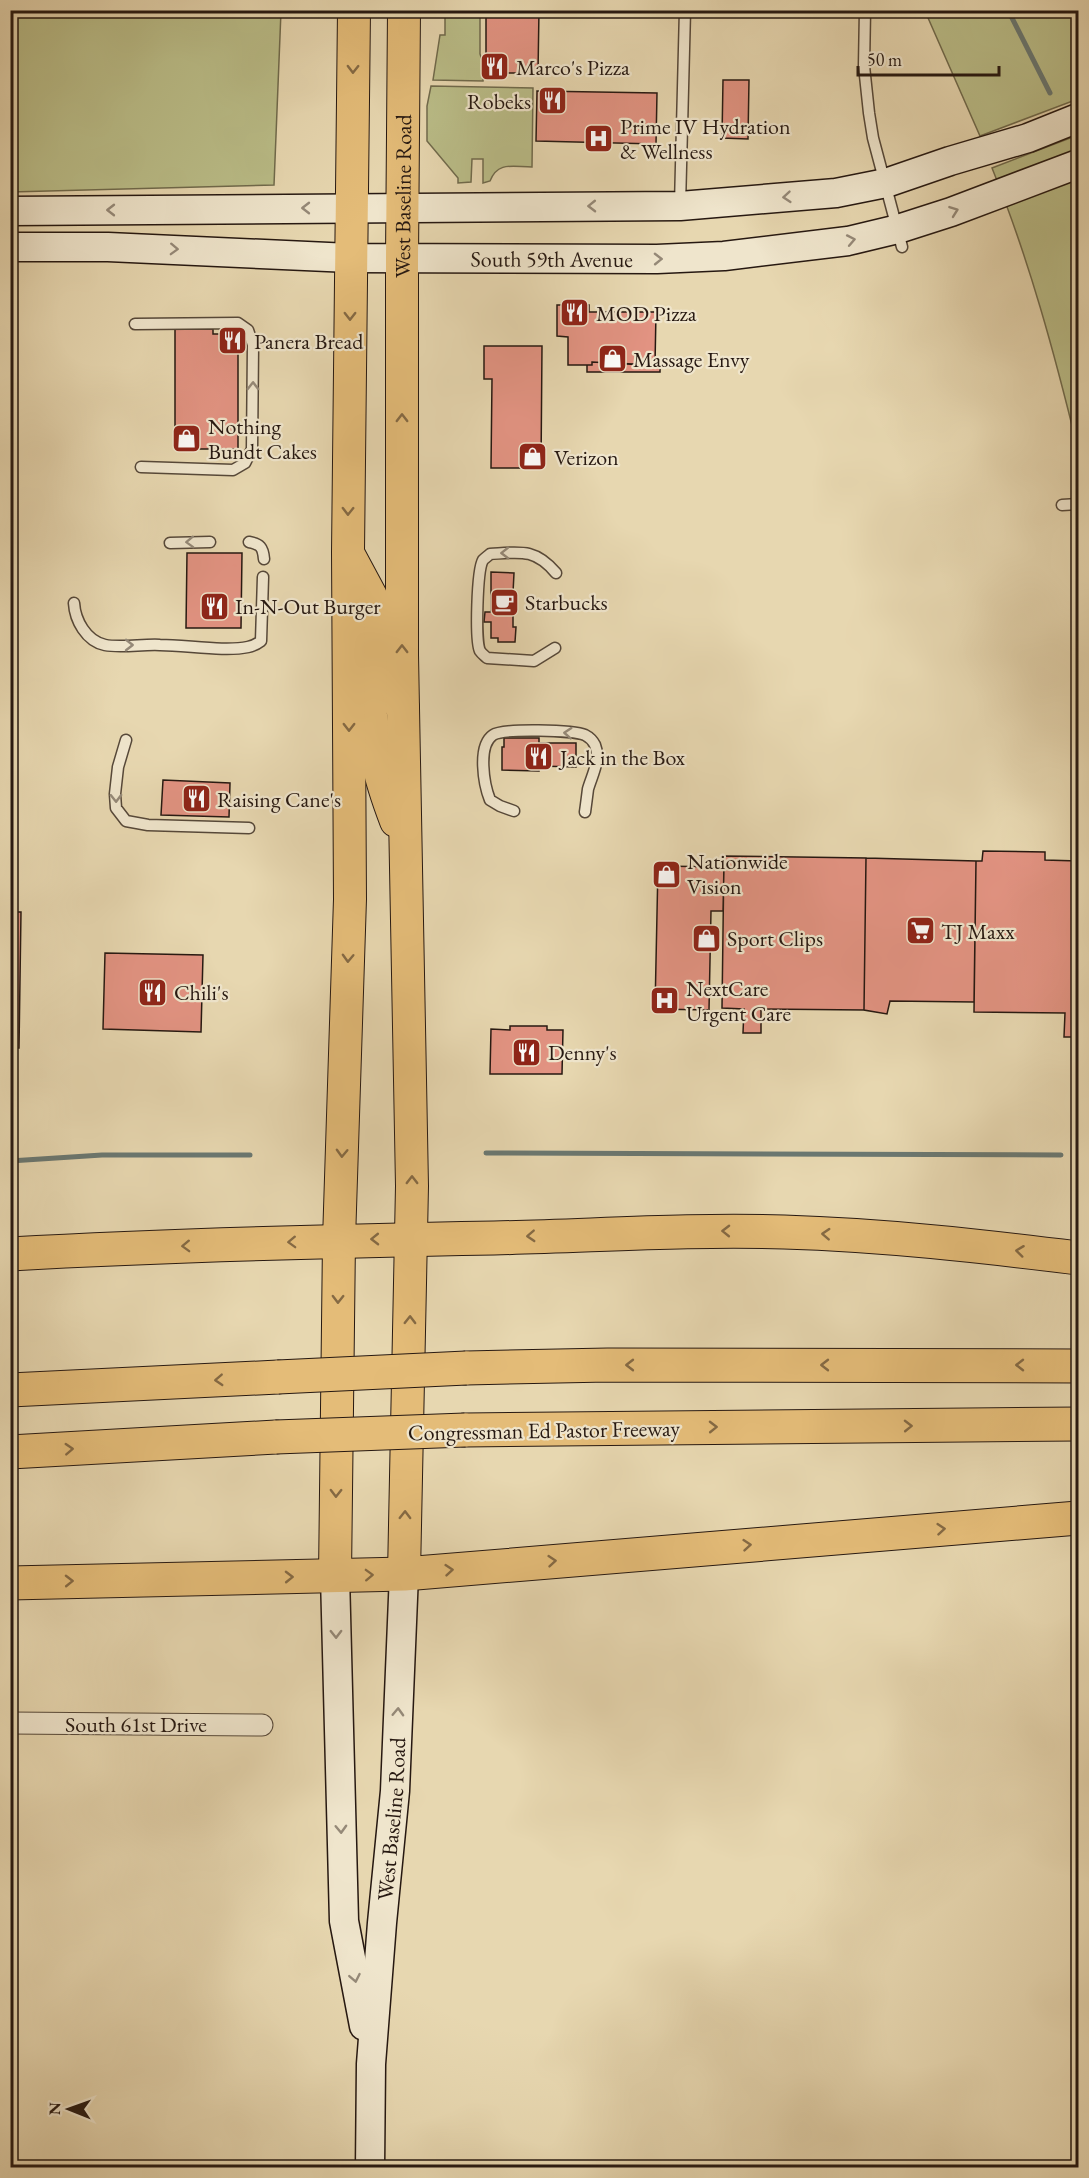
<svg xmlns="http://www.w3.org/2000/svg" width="1089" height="2178" font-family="'EB Garamond',serif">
	<rect width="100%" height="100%" fill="#e7d7b0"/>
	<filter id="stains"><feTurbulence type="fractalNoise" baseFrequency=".00333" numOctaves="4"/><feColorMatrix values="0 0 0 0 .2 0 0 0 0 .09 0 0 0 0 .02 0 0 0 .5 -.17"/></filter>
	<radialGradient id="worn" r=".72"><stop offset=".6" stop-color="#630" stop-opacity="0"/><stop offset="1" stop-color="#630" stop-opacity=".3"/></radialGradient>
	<path fill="#babd88" stroke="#706a4c" stroke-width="1.5" d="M10,11H281L274,185L11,192Z
		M445,11H480V54L484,66L483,81L433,80L440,35H445Z
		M925,11H1078V99L980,136Z
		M431,86L533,88L532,167C513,167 498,161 490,181L483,183V159H472L471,182L458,183V178L427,141V106Z
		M1078,135V450C1055,355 1029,259 992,168Z"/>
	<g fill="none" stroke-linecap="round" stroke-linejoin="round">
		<path stroke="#6a7872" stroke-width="5" d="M1008,10L1050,93
			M486,1153L1061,1155
			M10,1161L102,1155H250"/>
	</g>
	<path fill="#e29382" stroke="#261811" stroke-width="1.5" d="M486,10H539L538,73H486Z
		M723,80H749L748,139L722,138Z
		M537,91L657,93L656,144L536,141Z
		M557,305H589V312H656L655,365L592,362V365H568V337L557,336Z
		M175,329H213V334H238V449H175Z
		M484,346H542L541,468H491L492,379H484Z
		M592,362L660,366V372H587V365H592Z
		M187,553H242L241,628H186Z
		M491,572L514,573L513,593H517L516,611H513V627H516L515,642H498V638H491V622H484L485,612H491Z
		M504,738H539V743H576V767L539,766V771L502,770V747H504Z
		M163,780L230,783L229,817L161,815Z
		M983,851L1045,852V860L1078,861L1077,1037H1064L1065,1013L974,1012L976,861H982Z
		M724,856L866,858L864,1010L761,1009V1033H743L744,1009L722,1008Z
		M866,858L976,861L974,1002L890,1001L887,1014L864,1010Z
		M658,866L724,867L723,911H711L709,1010L655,1009Z
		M10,912H21L19,1048H10Z
		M105,953L203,955L201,1032L103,1029Z
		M510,1026H547V1030H563L562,1074H490L491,1029L510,1030Z"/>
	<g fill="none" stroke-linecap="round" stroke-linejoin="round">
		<defs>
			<path id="service" d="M865,10L864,66L869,113L873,138L902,247
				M680,205L685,10
				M135,324L238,323L248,330L253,345L252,449L245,463L233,470L141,467
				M1062,505L1078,504
				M249,542C260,544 263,547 264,559
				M170,543L210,542
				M74,603C75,620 86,641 105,645C120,648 144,644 160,645C186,645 225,652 248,647C253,646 257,644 261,641L263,577
				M555,648L534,661L487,658C485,656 482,654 480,651C475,641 477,570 483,560C485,558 488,556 490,554C520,552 535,548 556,573
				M126,740L118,767L115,794L116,808L126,821L148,825L249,828
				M514,811L500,806L490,800C484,785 477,746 493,735C503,728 574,730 585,735C589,737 593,741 595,745C601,760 592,775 588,789C587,797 586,805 585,812"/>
			<path id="minor" d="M10,1723L262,1725"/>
			<g id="secondary">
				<path d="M10,211L680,206L836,193L886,183L950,161L1028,138L1078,118"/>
				<path id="s1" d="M10,247H108L350,258L657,259L724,256L848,241L898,229L951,212L1078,164"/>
				<path d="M335,1576L344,1921L364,2026"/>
				<path id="s2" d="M370,2168L371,2064L382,1923L395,1791L404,1574"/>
			</g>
			<g id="primary">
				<path d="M349,555L371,596L378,669L385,686L403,708"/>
				<path d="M350,678C375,694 371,727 376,754C380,777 388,800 396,821"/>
				<path id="s3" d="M404,1574L412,1186L402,655V258L404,10"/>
				<path d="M335,1576L339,1240L350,899L348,552L354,10"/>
			</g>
			<path id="motorway" d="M10,1254C172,1245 333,1241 494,1238C591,1236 687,1229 784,1232C883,1235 981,1246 1078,1258
				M466,1368L608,1365L1078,1366
				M10,1390L278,1377
				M465,1430L1078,1424
				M10,1452L276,1437
				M10,1583L404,1574L1078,1518"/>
		</defs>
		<use href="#service" stroke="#564839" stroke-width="13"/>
		<use href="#minor" stroke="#564839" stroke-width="23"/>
		<use href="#secondary" stroke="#261811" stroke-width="31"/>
		<use href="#primary" stroke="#261811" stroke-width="34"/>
		<use href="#motorway" stroke="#261811" stroke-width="35"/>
		<use href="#service" stroke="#efe5cc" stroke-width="10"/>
		<use href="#minor" stroke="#efe5cc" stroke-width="21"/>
		<use href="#secondary" stroke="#efe5cc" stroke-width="28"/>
		<use href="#primary" stroke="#e4bc78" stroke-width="32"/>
		<use href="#motorway" stroke="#e4bc78" stroke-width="33"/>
		<defs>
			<path id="motorway-bridge" d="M278,1377L466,1368
				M276,1437L465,1430"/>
		</defs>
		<use href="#motorway-bridge" stroke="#261811" stroke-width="35" stroke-linecap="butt"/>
		<use href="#motorway-bridge" stroke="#e4bc78" stroke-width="33"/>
	</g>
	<defs><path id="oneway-chevron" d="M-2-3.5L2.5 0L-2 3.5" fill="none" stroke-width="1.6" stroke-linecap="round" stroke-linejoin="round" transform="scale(1.5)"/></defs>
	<g stroke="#856a44">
		<use href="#oneway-chevron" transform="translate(353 69) rotate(91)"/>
		<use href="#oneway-chevron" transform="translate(350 316) rotate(90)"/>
		<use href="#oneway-chevron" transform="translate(402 418) rotate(-90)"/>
		<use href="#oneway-chevron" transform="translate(348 511) rotate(91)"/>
		<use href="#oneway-chevron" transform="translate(402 649) rotate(-90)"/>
		<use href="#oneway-chevron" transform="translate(349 727) rotate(90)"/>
		<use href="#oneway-chevron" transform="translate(348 958) rotate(92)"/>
		<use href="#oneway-chevron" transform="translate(342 1153) rotate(92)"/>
		<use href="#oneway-chevron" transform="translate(412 1180) rotate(-90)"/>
		<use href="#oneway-chevron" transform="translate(726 1231) rotate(-179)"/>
		<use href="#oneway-chevron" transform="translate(826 1234) rotate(-177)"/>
		<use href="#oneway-chevron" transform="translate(531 1236) rotate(177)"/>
		<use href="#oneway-chevron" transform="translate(375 1239) rotate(179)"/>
		<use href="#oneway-chevron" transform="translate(292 1242) rotate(178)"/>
		<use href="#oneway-chevron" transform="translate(186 1246) rotate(178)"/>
		<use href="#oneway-chevron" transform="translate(1020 1251) rotate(-173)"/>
		<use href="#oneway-chevron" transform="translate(338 1299) rotate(91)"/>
		<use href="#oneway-chevron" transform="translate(410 1320) rotate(-89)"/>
		<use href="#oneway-chevron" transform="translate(630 1365) rotate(-180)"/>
		<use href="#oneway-chevron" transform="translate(825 1365) rotate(-180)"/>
		<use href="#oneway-chevron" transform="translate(1020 1365) rotate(-180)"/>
		<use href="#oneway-chevron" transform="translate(219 1380) rotate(177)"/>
		<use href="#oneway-chevron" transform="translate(908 1426) rotate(-1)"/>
		<use href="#oneway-chevron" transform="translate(713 1427) rotate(-1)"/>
		<use href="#oneway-chevron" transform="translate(69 1449) rotate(-3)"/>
		<use href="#oneway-chevron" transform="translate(336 1493) rotate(91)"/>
		<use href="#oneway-chevron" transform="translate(405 1515) rotate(-89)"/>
		<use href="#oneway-chevron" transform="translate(941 1529) rotate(-5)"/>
		<use href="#oneway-chevron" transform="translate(747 1545) rotate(-5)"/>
		<use href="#oneway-chevron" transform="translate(552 1561) rotate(-5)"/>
		<use href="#oneway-chevron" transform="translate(449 1570) rotate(-5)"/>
		<use href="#oneway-chevron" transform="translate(369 1575) rotate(-2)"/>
		<use href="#oneway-chevron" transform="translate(289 1577) rotate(-1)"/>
		<use href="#oneway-chevron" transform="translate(69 1581) rotate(-1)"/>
	</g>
	<g stroke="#958978">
		<use href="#oneway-chevron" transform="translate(787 197) rotate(175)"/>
		<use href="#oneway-chevron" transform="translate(592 206) rotate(179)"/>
		<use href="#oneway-chevron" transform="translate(306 208) rotate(180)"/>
		<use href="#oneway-chevron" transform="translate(111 210) rotate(180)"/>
		<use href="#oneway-chevron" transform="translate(954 211) rotate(-20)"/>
		<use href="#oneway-chevron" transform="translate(851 240) rotate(-11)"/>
		<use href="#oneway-chevron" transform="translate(174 249) rotate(2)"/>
		<use href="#oneway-chevron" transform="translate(658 259) rotate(-1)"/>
		<use href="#oneway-chevron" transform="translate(253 386) rotate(-89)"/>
		<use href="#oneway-chevron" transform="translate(190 542) rotate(178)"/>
		<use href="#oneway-chevron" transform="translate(505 553) rotate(179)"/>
		<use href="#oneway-chevron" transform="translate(129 645)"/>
		<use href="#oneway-chevron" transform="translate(568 733) rotate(-176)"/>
		<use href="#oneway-chevron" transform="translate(116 798) rotate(89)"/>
		<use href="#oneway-chevron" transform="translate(336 1634) rotate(89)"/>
		<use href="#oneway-chevron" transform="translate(398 1712) rotate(-88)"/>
		<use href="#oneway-chevron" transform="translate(341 1829) rotate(88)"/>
		<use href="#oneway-chevron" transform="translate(355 1978) rotate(79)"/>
	</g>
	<defs>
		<symbol id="restaurant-square" viewBox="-11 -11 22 22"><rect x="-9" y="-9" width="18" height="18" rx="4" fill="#8f2418" stroke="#efe5cc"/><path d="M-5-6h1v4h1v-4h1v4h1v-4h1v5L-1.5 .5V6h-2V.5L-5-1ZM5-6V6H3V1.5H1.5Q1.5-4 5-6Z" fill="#fff"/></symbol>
		<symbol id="hospital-square" viewBox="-11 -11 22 22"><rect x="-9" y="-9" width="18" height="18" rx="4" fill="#8f2418" stroke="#efe5cc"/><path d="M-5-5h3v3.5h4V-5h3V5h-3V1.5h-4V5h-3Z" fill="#fff"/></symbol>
		<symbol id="shop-square" viewBox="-11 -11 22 22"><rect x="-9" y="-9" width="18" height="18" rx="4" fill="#8f2418" stroke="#efe5cc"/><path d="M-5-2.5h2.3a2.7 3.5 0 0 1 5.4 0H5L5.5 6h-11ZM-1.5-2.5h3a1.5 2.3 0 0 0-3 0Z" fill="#fff"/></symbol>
		<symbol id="cafe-square" viewBox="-11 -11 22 22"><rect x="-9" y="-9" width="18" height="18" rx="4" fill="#8f2418" stroke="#efe5cc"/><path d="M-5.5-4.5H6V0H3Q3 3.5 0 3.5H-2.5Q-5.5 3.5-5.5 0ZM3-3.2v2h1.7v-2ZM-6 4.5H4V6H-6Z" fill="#fff"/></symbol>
		<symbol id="supermarket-square" viewBox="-11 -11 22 22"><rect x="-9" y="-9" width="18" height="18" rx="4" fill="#8f2418" stroke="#efe5cc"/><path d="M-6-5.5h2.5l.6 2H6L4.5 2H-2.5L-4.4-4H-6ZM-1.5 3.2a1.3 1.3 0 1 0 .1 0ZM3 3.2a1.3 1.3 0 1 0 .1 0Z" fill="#fff"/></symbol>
	</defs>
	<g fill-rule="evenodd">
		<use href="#restaurant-square" x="478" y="50" width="33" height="33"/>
		<use href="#restaurant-square" x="536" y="84" width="33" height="33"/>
		<use href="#hospital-square" x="582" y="122" width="33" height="33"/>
		<use href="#restaurant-square" x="558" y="296" width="33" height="33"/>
		<use href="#restaurant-square" x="216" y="324" width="33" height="33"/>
		<use href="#shop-square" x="596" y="342" width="33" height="33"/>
		<use href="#shop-square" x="170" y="422" width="33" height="33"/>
		<use href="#shop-square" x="516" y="440" width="33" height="33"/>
		<use href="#cafe-square" x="488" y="586" width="33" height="33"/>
		<use href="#restaurant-square" x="198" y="590" width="33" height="33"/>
		<use href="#restaurant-square" x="522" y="740" width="33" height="33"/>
		<use href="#restaurant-square" x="180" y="782" width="33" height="33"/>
		<use href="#shop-square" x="650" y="858" width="33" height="33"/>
		<use href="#supermarket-square" x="904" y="914" width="33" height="33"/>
		<use href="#shop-square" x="690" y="922" width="33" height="33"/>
		<use href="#restaurant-square" x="136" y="976" width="33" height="33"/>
		<use href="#hospital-square" x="648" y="984" width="33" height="33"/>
		<use href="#restaurant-square" x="510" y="1036" width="33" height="33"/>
	</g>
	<g text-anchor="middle" stroke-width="4.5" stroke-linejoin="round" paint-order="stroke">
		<g font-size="22" fill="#261811" stroke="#efe5cc" text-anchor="start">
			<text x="516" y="75">Marco's Pizza</text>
			<text x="531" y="109" text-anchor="end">Robeks</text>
			<text x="620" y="134">Prime IV Hydration<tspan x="620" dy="25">&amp; Wellness</tspan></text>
			<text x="596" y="321">MOD Pizza</text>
			<text x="254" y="349">Panera Bread</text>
			<text x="633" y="367">Massage Envy</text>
			<text x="208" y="434">Nothing<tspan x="208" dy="25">Bundt Cakes</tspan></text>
			<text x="554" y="465">Verizon</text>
			<text x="525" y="610">Starbucks</text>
			<text x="235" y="614">In-N-Out Burger</text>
			<text x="560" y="765">Jack in the Box</text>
			<text x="217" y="807">Raising Cane's</text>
			<text x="687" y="869">Nationwide<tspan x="687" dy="25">Vision</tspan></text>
			<text x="941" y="939">TJ Maxx</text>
			<text x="727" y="946">Sport Clips</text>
			<text x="686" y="996">NextCare<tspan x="686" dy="25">Urgent Care</tspan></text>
			<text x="174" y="1000">Chili's</text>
			<text x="548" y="1060">Denny's</text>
		</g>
		<g font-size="22" fill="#261811" stroke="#efe5cc">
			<text dy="8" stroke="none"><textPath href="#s3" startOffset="1378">West Baseline Road</textPath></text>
			<text dy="8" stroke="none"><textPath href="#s1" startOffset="542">South 59th Avenue</textPath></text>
			<text transform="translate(544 1430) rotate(-1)" y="8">Congressman Ed Pastor Freeway</text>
			<text x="136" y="1732">South 61st Drive</text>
			<text dy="8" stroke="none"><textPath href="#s2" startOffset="350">West Baseline Road</textPath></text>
		</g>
	</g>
	<rect width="1089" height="2178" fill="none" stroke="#e7d7b0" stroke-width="36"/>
	<rect x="12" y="12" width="1065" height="2154" fill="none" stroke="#261811" stroke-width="3"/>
	<rect x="18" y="18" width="1053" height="2142" fill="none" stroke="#261811" stroke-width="1.5"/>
	<g transform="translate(69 2109) rotate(271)" stroke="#efe5cc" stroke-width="4.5" paint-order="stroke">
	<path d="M0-4.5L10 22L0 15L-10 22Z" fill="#261811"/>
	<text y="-9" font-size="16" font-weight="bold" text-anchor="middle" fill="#261811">N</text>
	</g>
	<path d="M858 66v9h141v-9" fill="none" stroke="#261811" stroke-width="3"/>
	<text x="867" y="66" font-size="18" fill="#261811" stroke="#efe5cc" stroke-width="4.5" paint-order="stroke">50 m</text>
	<rect width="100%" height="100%" filter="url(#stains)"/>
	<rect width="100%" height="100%" fill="url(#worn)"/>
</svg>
